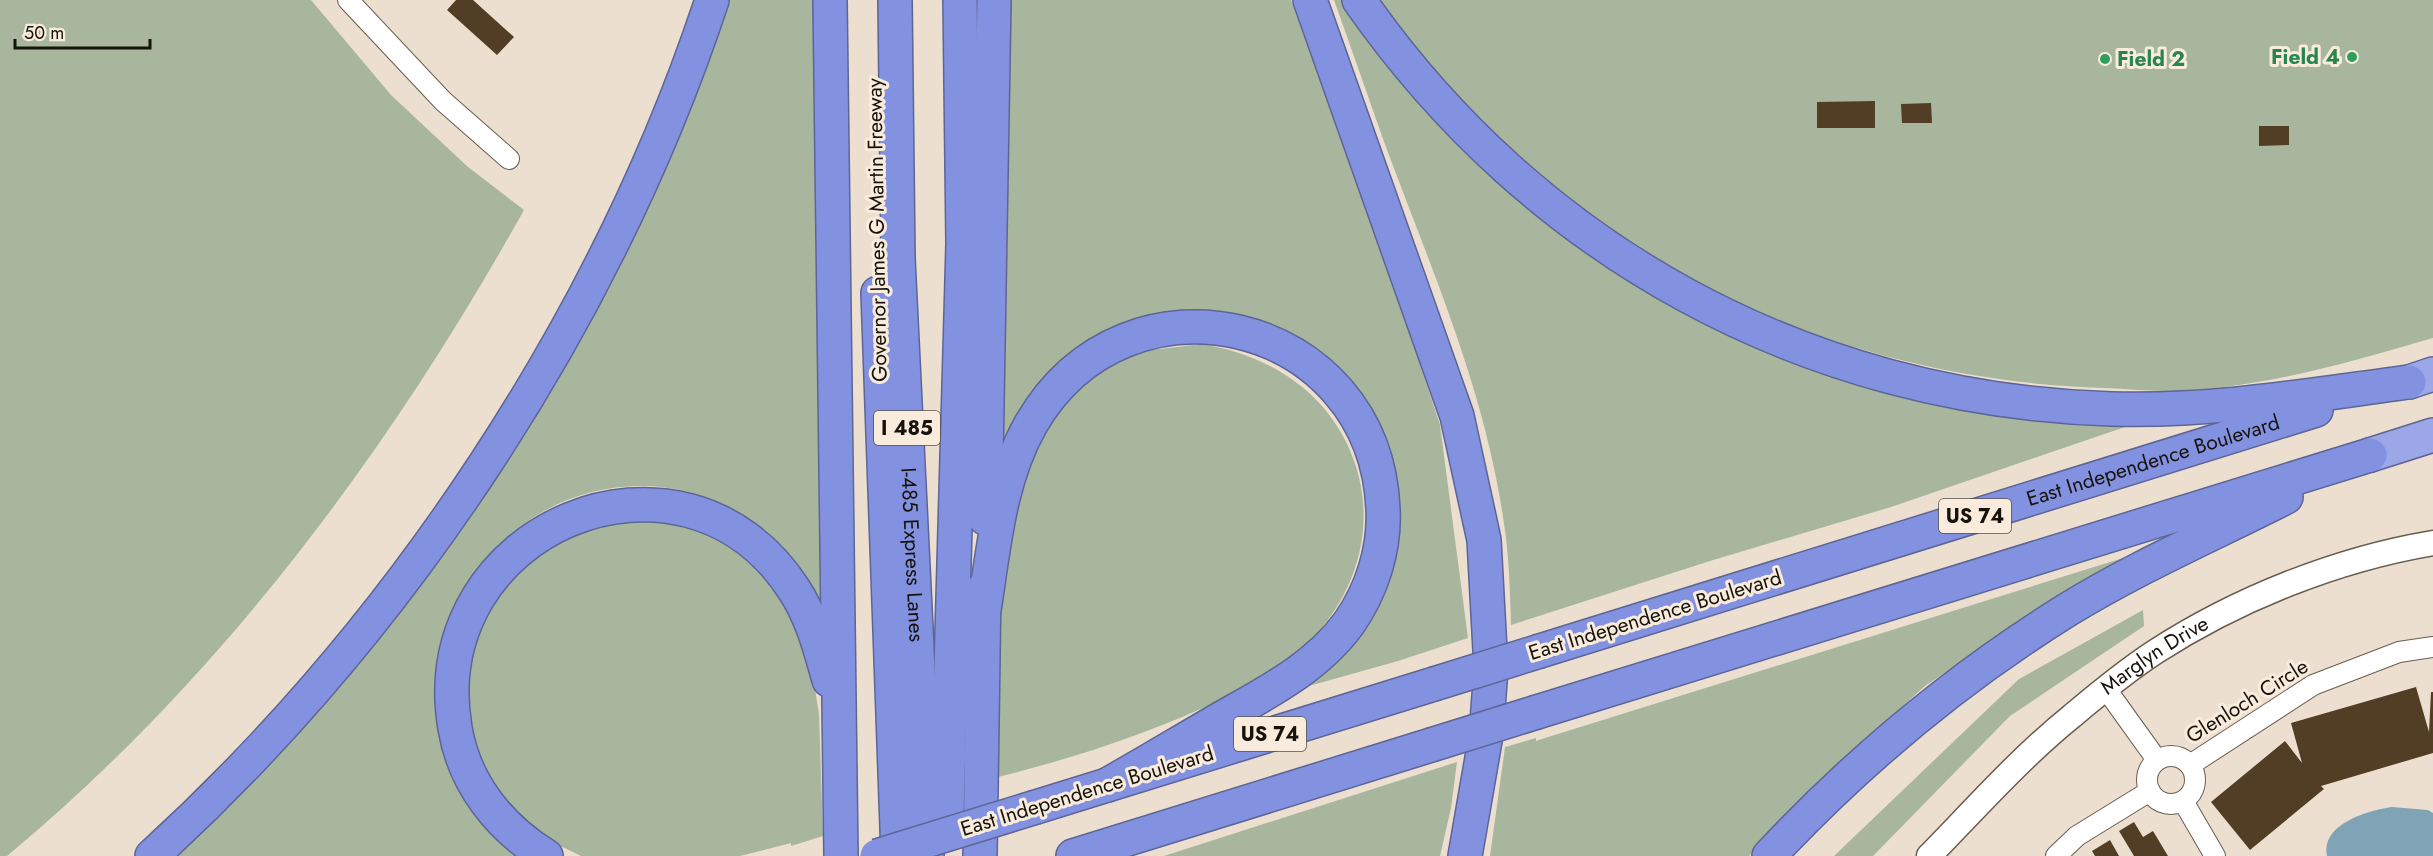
<svg xmlns="http://www.w3.org/2000/svg" width="2433" height="856" font-family="Jost,sans-serif">
	<rect width="100%" height="100%" fill="#eddfd0"/>
	<path fill="#a8b69e" d="M0,0H311L391,95L468,167L524,210C389,452 221,678 7,856H0Z
		M726,0H817L824,600H817C734,430 499,457 446,636C435,672 433,711 445,748C448,758 459,769 465,778C483,804 502,830 520,856H173L440,555Z
		M986,0H1291L1395,288L1440,425L1468,638L1398,661L1309,686L1307,682L1329,662L1388,496L1297,350L1119,330L1067,356L1040,385L1016,416L998,452Z
		M1334,0H1341L1376,50L1424,104L1710,323L2127,423L2125,427L1891,507L1710,561L1511,625C1510,589 1509,553 1503,517C1484,389 1432,270 1387,150C1369,100 1352,50 1334,0Z
		M1378,0H2433V338C2351,362 2268,386 2182,391C2156,392 2130,389 2104,388C1879,381 1675,300 1508,148C1459,104 1419,51 1378,0Z
		M1202,344C1264,354 1321,387 1348,446C1382,519 1358,598 1301,650C1292,658 1284,668 1274,674C1259,684 1241,690 1225,698C1153,732 1075,758 998,777L1001,568L1015,480L1069,394L1121,359L1151,350Z
		M602,518L703,527L767,570L809,652L819,714L823,836L791,846V843L740,856H581L542,837L499,798L470,737L466,654L509,571Z
		M2123,558L2002,634L1925,686L1847,756L1749,856H1490L1505,747L1536,738V741L1545,738Z
		M2143,610L2144,626L2010,716L1873,856H1834L2019,679Z
		M1457,762L1451,808L1440,856H1164Z"/>
	<path fill="#80a3b6" d="M2392,807L2428,810L2433,813V856H2327C2320,824 2369,810 2392,807Z"/>
	<path fill="#523e25" d="M456,0H473L514,37L497,55L447,10Z
		M1875,101V128H1817V102Z
		M1931,103L1932,123H1902L1901,104Z
		M2259,126H2289V145L2259,146Z
		M2416,687L2429,732L2431,692H2433V753L2321,786L2324,789L2250,850L2211,802L2285,741L2302,763L2291,723Z
		M2134,822L2143,837L2153,831L2168,856H2134L2119,831Z
		M2110,840L2119,856H2095L2092,851Z"/>
	<g fill="none" stroke-linecap="round" stroke-linejoin="round">
		<defs>
			<path id="minor" d="M348,0L443,101L509,159
				M2106,689L2157,760
				M2147 780a24 24 0 1 1 48 0a24 24 0 1 1-48 0Z
				M2190,765L2313,685L2399,652L2433,647
				M2183,801L2215,856
				M2056,856L2077,836L2150,791"/>
			<g id="tertiary">
				<path id="s1" d="M1929,856C1975,809 2020,758 2072,716C2098,694 2126,671 2155,652C2237,599 2337,559 2433,543"/>
			</g>
			<path id="trunk" d="M2409,382L2433,374
				M2370,455L2433,435"/>
			<g id="motorway">
				<path d="M830,0L841,856"/>
				<path id="s2" d="M895,0L898,258L927,856"/>
				<path d="M1310,0L1457,416L1484,540L1491,669L1486,735L1465,856"/>
				<path d="M1359,0C1534,251 1806,400 2112,409C2212,412 2310,395 2409,382"/>
				<path d="M878,293L898,856"/>
				<path d="M985,518L994,0"/>
				<path d="M984,610C994,547 999,480 1031,424C1127,258 1375,317 1383,509C1385,549 1372,590 1349,623C1317,667 1268,692 1222,718C1184,740 1146,763 1107,785"/>
				<path id="s3" d="M1540,651L2316,410"/>
				<path d="M1537,712L2370,455"/>
				<path d="M1036,807L1434,684"/>
				<path d="M947,812L963,244L960,0"/>
				<path d="M152,856C401,629 606,321 712,0"/>
				<path d="M546,856C499,827 464,783 455,728C421,528 682,419 793,588C812,616 820,648 829,680"/>
				<path d="M980,856L984,588"/>
				<path d="M1073,856L1431,745"/>
				<path d="M1769,856C1858,761 1956,679 2067,610C2137,567 2213,534 2286,497"/>
			</g>
		</defs>
		<use href="#minor" stroke="#685c4f" stroke-width="22"/>
		<use href="#tertiary" stroke="#685c4f" stroke-width="27"/>
		<use href="#trunk" stroke="#5d6596" stroke-width="36"/>
		<use href="#motorway" stroke="#5d6596" stroke-width="36"/>
		<use href="#minor" stroke="#fff" stroke-width="20"/>
		<use href="#tertiary" stroke="#fff" stroke-width="24"/>
		<use href="#trunk" stroke="#9ca7e7" stroke-width="33"/>
		<use href="#motorway" stroke="#8391e1" stroke-width="33"/>
		<defs>
			<path id="motorway-bridge" d="M1434,684L1540,651
				M1431,745L1537,712
				M877,856L1036,807"/>
		</defs>
		<use href="#motorway-bridge" stroke="#5d6596" stroke-width="36" stroke-linecap="butt"/>
		<use href="#motorway-bridge" stroke="#8391e1" stroke-width="33"/>
	</g>
	<g fill="#2e9e5b" stroke="#faecdd" stroke-width="2">
		<circle cx="2352" cy="57" r="6"/>
		<circle cx="2105" cy="59" r="6"/>
	</g>
	<g text-anchor="middle" stroke-width="6" stroke-linejoin="round" paint-order="stroke">
		<g fill="#faecdd" stroke="#5a534b" stroke-width="1.5">
			<rect x="874" y="411" width="66" height="34" rx="4.5"/>
			<rect x="1939" y="499" width="72" height="34" rx="4.5"/>
			<rect x="1234" y="717" width="72" height="34" rx="4.5"/>
		</g>
		<g font-size="20" font-weight="bold" fill="#16120c">
			<text x="907" y="435">I 485</text>
			<text x="1975" y="523">US 74</text>
			<text x="1270" y="741">US 74</text>
		</g>
		<g font-size="21" font-weight="bold" fill="#27864d" stroke="#faecdd" text-anchor="end">
			<text x="2340" y="64">Field 4</text>
			<text x="2117" y="66" text-anchor="start">Field 2</text>
		</g>
		<g font-size="21" fill="#16120c" stroke="#faecdd">
			<text transform="translate(877 230) rotate(-91)" y="7">Governor James G Martin Freeway</text>
			<text dy="7" stroke="none"><textPath href="#s3" startOffset="642">East Independence Boulevard</textPath></text>
			<text dy="7" stroke="none"><textPath href="#s2" startOffset="555">I-485 Express Lanes</textPath></text>
			<text transform="translate(1655 615) rotate(-17)" y="7">East Independence Boulevard</text>
			<text dy="7" stroke="none"><textPath href="#s1" startOffset="303">Marglyn Drive</textPath></text>
			<text transform="translate(2247 701) rotate(-32)" y="7">Glenloch Circle</text>
			<text transform="translate(1087 791) rotate(-17)" y="7">East Independence Boulevard</text>
		</g>
	</g>
	<path d="M15 39v9h135v-9" fill="none" stroke="#16120c" stroke-width="3"/>
	<text x="24" y="39" font-size="18" fill="#16120c" stroke="#faecdd" stroke-width="4.5" paint-order="stroke">50 m</text>
</svg>
